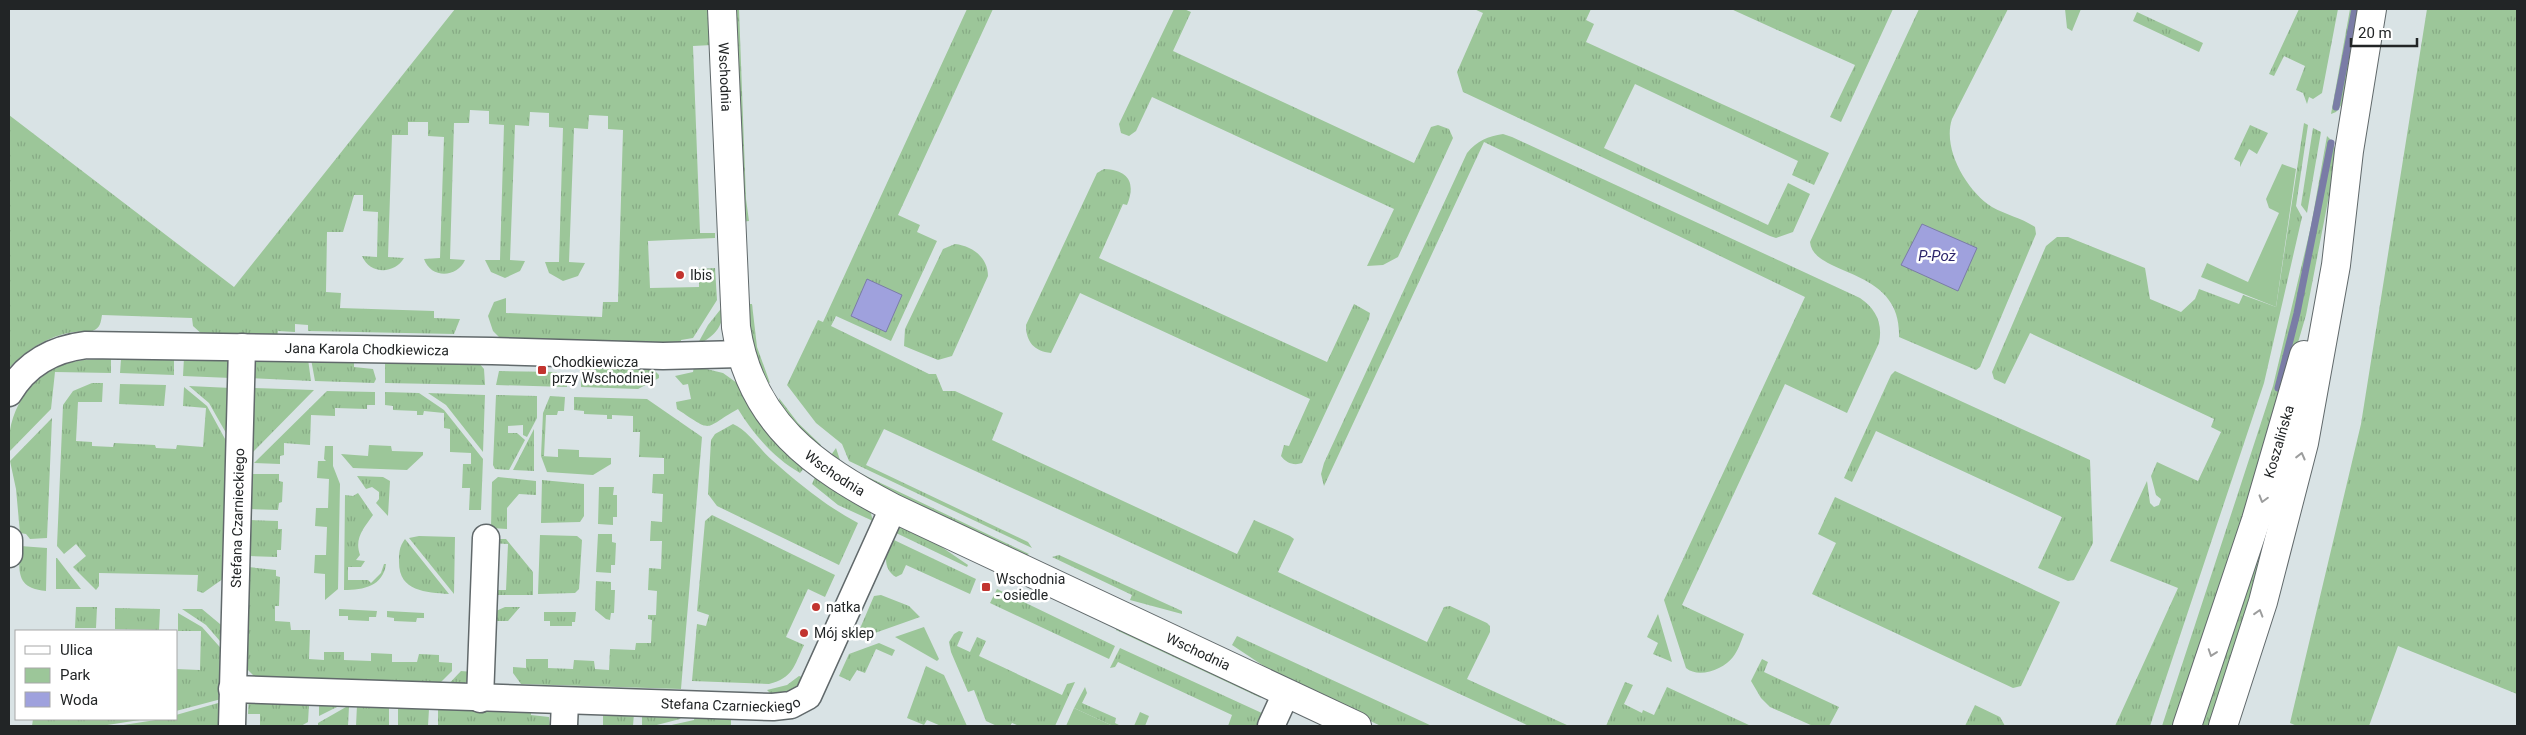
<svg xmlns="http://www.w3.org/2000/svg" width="2526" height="735" font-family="Roboto,sans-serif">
	<defs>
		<pattern id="grass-tufts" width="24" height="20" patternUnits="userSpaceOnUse" patternTransform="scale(1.25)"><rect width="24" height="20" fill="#9cc699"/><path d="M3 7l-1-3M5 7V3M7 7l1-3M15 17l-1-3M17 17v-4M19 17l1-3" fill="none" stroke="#86aa84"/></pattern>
	</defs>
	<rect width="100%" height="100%" fill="#d9e3e5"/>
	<path fill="url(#grass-tufts)" d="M455,9H710L712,45L693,46L700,233H715V238L648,241L650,288L699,287V269L715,268L717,300L693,338L681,340V346L500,338L493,331L488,316L494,302L506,298V313L602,317L603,302H618L623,130L608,129V116L589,115L588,129L574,128L569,262L585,263L578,276L563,281L549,273L545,262H559L563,128L549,127V113L530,112L529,126L515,125L510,260L525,261L520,271L505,278L491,272L485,260H500L504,125L489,124V111L470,110L469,123H454L450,259L465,260C457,278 431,279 424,259L440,258L444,137L428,136V122H408V135H392L388,257L404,258C395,274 370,275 362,256L377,257L378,212L363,211V195H354L343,232H327L326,292L341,293L340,308L434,311V318L460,319L454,334L308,331V325L295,324V332L278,331L277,338L204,336L193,326L192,318L102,315C101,320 101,326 96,329C91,333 79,331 73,332C48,336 26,350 9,368V115L234,287Z
		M734,9H739L746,199L749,221L741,222Z
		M967,9H993L898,215L920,225L917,232L937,241L891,341L836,316L831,326L929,374H936L943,391H955L1003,413L992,440L1237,554L1254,520L1290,536L1294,539L1278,572L1427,642L1444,607L1450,606L1487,623L1490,626V632L1467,679L1569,726H1529L884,429L866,465L1028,542L1032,548L849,461L842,444L816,423L787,385L818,320L823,322Z
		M1174,9H1184L1191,12L1173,51L1414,163L1431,127L1438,125L1449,129L1453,138L1398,257L1383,265L1367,266L1394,209L1152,97L1136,131L1129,136L1121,133L1119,124Z
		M1474,9H1591L1586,20L1594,24L1586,42L1829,153L1814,185L1792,175L1798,161L1635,84L1604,148L1768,225L1788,183L1810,194L1793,232L1776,238L1770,236L1463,92L1457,72L1483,13Z
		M1731,9H1893L1841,122L1830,117L1855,65Z
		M1919,9H2008L1952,119C1942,149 1967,191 1992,207C2006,215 2022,218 2035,227L2036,234L1980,367L1976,370L1899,337C1902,266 1813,277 1810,242Z
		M2065,9H2081L2072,31L2067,28Z
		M2299,9H2338L2322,93L2313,99L2309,97L2307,104L2303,93L2296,90L2305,66L2284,56L2274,76L2269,74Z
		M2350,9H2361L2343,103L2336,112L2331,114Z
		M2427,9H2517V694L2398,646L2369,726H2297L2290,723L2361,424Z
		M2137,12L2203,43L2199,52L2133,21Z
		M2304,123L2308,125L2296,206L2302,217L2264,383L2150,726H2115L2178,588L2110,561L2147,481L2150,503L2154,507L2159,505L2161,499L2156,495L2151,476L2157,462L2198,481L2221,432L2211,427L2214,419L2030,333L2005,384L1994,379L1992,372L2046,246L2057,237H2068L2145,268L2150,299L2181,312L2195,299L2199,289L2239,304L2243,295L2276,307Z
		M2250,125L2268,133L2257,154L2249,149L2240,167V162L2234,159Z
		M2313,128L2321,132L2307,213L2301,205Z
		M1503,134L1512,137L1860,298C1876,309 1883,323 1879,343L1847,413L1785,384L1682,605L1744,634C1741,641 1738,651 1733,657C1724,669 1699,679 1686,668L1664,600L1805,297L1484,142L1324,486L1321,474L1324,463L1467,153C1477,141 1488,136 1503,134Z
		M2327,136L2332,141L2337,154L2306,315L2273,429L2174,726H2162L2273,386L2311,226Z
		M1104,169C1129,170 1136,183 1127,205L1123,204L1099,258L1327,362L1354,304L1370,313L1369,319L1302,463C1294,466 1286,463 1281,456L1284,445L1289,446L1310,399L1080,293L1051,353C1034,351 1026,342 1026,325L1097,173Z
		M955,244C973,246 988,258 988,276L952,356L938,360L904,346L905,329L943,249Z
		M744,304H752L757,347L770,383L761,379Z
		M724,305C724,325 716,336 697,345L708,325Z
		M174,357V375L120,373L121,359Z
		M184,357H226L229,362L231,378L183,376Z
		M256,358L308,359L311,381L248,378V369Z
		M111,359V373L55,372L51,409L9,452C6,411 31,373 72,362C85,359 98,359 111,359Z
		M311,359L354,361V367L373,369L376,379L374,383L315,381Z
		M385,360L478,362L484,369L485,385L385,383Z
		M581,365L650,366L659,375V378L638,389L581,387Z
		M694,366L723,373L737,383L806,466L800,473C775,459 753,434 738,409C702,429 715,434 677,409L676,402L691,399L688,384L683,385L675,376L693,372Z
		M499,371L557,372V379H567V387L496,385Z
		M1895,371L2090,460L2093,543L2074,580L2068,581L2038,568L2062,517L1876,431L1852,482L1844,478L1891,375Z
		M92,383H103L102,402H78L76,441L92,442V446L113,447L114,443L155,445L156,448L176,449L177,445L203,447L206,408L183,406L184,387L207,406L230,448L227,576L203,593L197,591L198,575L99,573V586L96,590L73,567L86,556L76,544L64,554L57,546L63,405L73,391Z
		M120,384L166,385L164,406L119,404Z
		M189,386L231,388L230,440L209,403Z
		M252,388L314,390L253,452L251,451Z
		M327,391L375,392V405H367V409L335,408V416L311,415L310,445L284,443V455L280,456V464L254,463Z
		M385,392L419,393L444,410L483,459L481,510H469L470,488H462L463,464H471V453L450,452V429L444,428V413L424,411L423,415H417V411L393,410V406L385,405Z
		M428,393L485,395L483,452L446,405Z
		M496,395L537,396V418L527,437L523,435V425L508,426V433H517L525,440L509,470L495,469L493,465Z
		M550,396L565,397L564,411H558L557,415H546L544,456H541L543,413Z
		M574,397L647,399L702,437L681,689L521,684L513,673V667L526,668V659H548V668L573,669L574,660L594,661L595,669L609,670L610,649L635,650L636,643H651L652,620L648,619V615H656L657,591L648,590L649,568L661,569L662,541H650L651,521L662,522L663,494L652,493L653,474H664V458L639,457L640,432H633V416L612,415V419H607V415L584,414V411L574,410Z
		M779,398L798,423L821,445L817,450L781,412Z
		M52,418L47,538L30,539L26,534L20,533L16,489L10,461Z
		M733,424C748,430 759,449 772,460C799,484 826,506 858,523L839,565L717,506L708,494L711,440L715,434Z
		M534,429V471L513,470Z
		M836,448L841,463L845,466L1029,554L1024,557L898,498L829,458Z
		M250,474H279V481L283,482L282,502L279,503L278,510L249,509Z
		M816,475L870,510L873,521L838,505L812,484Z
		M357,476L383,477L390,481L388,516L376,503L379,499V492L372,487L366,489Z
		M498,477L536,481V495L519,494L507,508V529L491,528L492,482Z
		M542,480L584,484V516L580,522L541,523Z
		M599,487H614L613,495H617V517H613V525L598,524Z
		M358,493L373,515C364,528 354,538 360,555L356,560L365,561L361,567H348V580H368L371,583L381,573L384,564H386C383,586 364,590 344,590L345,495L353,496Z
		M1835,497L2060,602L2021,686L2013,688L1812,594L1836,543L1818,534Z
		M712,515L835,575L825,597L808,589L786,637L804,645C794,666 793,678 769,684L692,681L697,624L706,626L709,615L697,611L705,521Z
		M249,520L278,521V529H282L281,550H277V557L248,556Z
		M2267,525L2272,526L2212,726H2199Z
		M903,527L924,535L968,565L967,567L892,531Z
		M598,534H612V542L616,543L615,565H611V573L596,572Z
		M540,535L577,536L582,540L579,589L575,593L538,594Z
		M419,536L455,537L454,594L409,538Z
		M405,539L449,594C426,592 399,592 399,562C399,553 399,547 405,539Z
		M491,539H506L533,572V595H489V590H506L508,544L490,543Z
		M894,540L976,579L970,594L906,565L902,574L896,577C882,569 884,550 894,540Z
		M20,546L47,548L46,591C15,588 19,571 20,546Z
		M1059,555L1182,611V614L1130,600L1132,595L1052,557Z
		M56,558H57L81,589H56Z
		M248,567L276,570V576L280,577L279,606H275V621L290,622L291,630H310L309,659L324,660V652H344V660L371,661V653L392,654V662H417L419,654L439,655V662L452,663V671L436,687L257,679L246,668Z
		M596,581L611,582V590H615L614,613H611L610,620L606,619L595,610Z
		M997,589L1115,646L1109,659L990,603Z
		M881,595L909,606L920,617L855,640L874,596Z
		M76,607H97L96,628H75Z
		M505,607H520L508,621H488L496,611Z
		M115,608L160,609L159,630L115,629Z
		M182,609H202L226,629V648L206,625Z
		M544,612H576L575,622H572V626H550V621H544Z
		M178,613L202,627L226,654L225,698L176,711V669L200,670L201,631H178Z
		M1658,614L1672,662L1653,654L1658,643L1647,637Z
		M1118,626L1255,690L1261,698L1116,630Z
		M959,631L963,632L957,646L970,652L977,637L986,641L979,656L1062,695L1067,684L1075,682L1055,726H1019L1012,723L1010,726H997L986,721L974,690L968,692L951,652L949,642L954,634Z
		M1237,636L1432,726H1381L1294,686L1232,645Z
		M879,643L895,650L892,656L876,649L865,673L857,670L850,681L839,676L849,654Z
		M1120,648L1264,714L1259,726H1228L1232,715L1118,662L1115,667L1110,668Z
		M1762,659L1768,662L1764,672L1839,707L1829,726H1813L1770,707L1761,698L1751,681Z
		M926,666L944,675L967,726H941L927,720L924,725L907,718Z
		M461,671L473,672C465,687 457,689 441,692Z
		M799,676L806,678L798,688L776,699L767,690L787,685Z
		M1625,682L1633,685L1624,704L1642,713L1643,710L1654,715L1667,687L1751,726H1606Z
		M1085,687L1087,693L1082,703L1116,718L1115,723L1121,726H1113L1074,708Z
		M249,696L305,699L309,705L308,722L301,726H260V714H248Z
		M325,700L345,703L319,716V706Z
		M225,701L224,726H117L162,719H176V715Z
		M357,705L389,707V726H356Z
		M1975,705L2000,717L2005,726H1965Z
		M398,706H426L429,709L428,726H398Z
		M438,706L531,708V715L549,717L550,726H438Z
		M346,707H349L348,726H318V723Z
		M603,711L634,713L633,726H603Z
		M1140,712L1149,716L1145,726H1134Z
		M642,713L682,715L680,719L653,726H642Z
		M695,714H731V726H667L694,720Z
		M33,719H146L101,726H32Z"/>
	<path fill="#9cc699" d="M2282,164L2296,169L2276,307L2201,277L2207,263L2248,282L2279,213L2269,208L2266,199Z
		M369,445L391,446L392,451L423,452V455L407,470L353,468L341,454L368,456Z
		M325,446H333V466L340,484L338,589L325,600V574L314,573L315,555H326L327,527L315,526L316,508H328L329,479L317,478L318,461H326L324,459Z
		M558,449L579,450V457L611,458V464L593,475L547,472L541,456L558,457Z
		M339,609L377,611L376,617H369V621L348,620V616H339Z
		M387,611L424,613V618H417L416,622L394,621V618L387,617Z
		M924,627L939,659L937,661L895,637Z
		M1074,708L1113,726H1066Z"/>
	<path fill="#9fa1dd" stroke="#7a7ca6" d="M1922,224L1977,248L1958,291L1901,265Z
		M867,279L902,295L886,332L851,316Z"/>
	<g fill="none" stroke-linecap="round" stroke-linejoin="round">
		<path stroke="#7a7ca6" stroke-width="7" d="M2336,107L2355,9
			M2278,388L2297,313L2331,143"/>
		<defs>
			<g id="street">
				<path id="s1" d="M9,393C26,364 53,349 86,345L492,351L663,356L741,354"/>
				<path d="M9,540V554"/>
				<path id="s2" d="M232,689L773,707L791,705L808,696L893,508"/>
				<path d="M480,699L486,538"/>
				<path id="s3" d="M232,726L242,347"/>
				<path d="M564,726L565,701"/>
				<path d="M1271,726L1286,693"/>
			</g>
			<g id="secondary">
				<path id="s4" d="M722,9L736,327C750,422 814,467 893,508L1357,726"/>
				<path id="s5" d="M2187,726L2256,520L2304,355"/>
				<path d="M2223,726L2263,602L2304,443L2336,265L2349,151L2372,9"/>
			</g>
		</defs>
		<use href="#street" stroke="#61696b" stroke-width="29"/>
		<use href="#secondary" stroke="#61696b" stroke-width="30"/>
		<use href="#street" stroke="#fff" stroke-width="26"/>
		<use href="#secondary" stroke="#fff" stroke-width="28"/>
	</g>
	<defs><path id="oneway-chevron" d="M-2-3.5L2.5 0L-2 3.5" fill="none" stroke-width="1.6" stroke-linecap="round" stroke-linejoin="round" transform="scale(1.25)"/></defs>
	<g stroke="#9c9d9d">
		<use href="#oneway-chevron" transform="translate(2301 456) rotate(-76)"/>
		<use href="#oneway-chevron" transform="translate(2263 499) rotate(106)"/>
		<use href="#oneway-chevron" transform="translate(2259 613) rotate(-73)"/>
		<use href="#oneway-chevron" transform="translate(2212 653) rotate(109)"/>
	</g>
	<g fill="#c2342f" stroke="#fff" stroke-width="2">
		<circle cx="680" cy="275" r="5"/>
		<rect x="537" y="365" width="10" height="10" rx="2.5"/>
		<rect x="981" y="582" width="10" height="10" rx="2.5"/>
		<circle cx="816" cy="607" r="5"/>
		<circle cx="804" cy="633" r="5"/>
	</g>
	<g text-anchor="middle" stroke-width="5" stroke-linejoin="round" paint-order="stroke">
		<g font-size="14" fill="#222526" stroke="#fff">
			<text dy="5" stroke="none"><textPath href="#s4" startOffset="68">Wschodnia</textPath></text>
			<text dy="5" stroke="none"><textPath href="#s1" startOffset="375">Jana Karola Chodkiewicza</textPath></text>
			<text dy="5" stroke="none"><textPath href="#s5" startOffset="299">Koszalińska</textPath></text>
			<text dy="5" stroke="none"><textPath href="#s4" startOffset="501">Wschodnia</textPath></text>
			<text dy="5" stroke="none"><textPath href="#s3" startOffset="208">Stefana Czarnieckiego</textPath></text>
			<text dy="5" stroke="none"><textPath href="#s4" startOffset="906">Wschodnia</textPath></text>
			<text dy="5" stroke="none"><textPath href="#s2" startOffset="499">Stefana Czarnieckiego</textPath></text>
		</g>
		<g font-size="14" fill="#222526" stroke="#fff" text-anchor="start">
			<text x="690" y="280">Ibis</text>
			<text x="552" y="367">Chodkiewicza<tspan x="552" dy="16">przy Wschodniej</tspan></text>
			<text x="996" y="584">Wschodnia<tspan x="996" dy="16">- osiedle</tspan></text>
			<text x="826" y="612">natka</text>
			<text x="814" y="638">Mój sklep</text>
		</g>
		<g font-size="15" font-style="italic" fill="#2d266b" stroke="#fff">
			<text x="1937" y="261">P-Poż</text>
		</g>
	</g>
	<rect width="2526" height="735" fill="none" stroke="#222526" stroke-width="20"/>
	<rect x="15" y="630" width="162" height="90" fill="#ffffff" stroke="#a7a8a8"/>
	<rect x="25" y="646" width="25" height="8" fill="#ffffff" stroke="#a7a8a8"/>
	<text x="60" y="655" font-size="15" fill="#222526">Ulica</text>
	<rect x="25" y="668" width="25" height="15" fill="#9cc699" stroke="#a7a8a8"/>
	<text x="60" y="680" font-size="15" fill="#222526">Park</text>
	<rect x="25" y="692" width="25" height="15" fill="#9fa1dd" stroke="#a7a8a8"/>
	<text x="60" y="705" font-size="15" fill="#222526">Woda</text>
	<path d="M2351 38v8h66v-8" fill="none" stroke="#222526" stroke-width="2.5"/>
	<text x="2358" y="38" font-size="15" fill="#222526" stroke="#ffffff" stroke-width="4" paint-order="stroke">20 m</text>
</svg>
